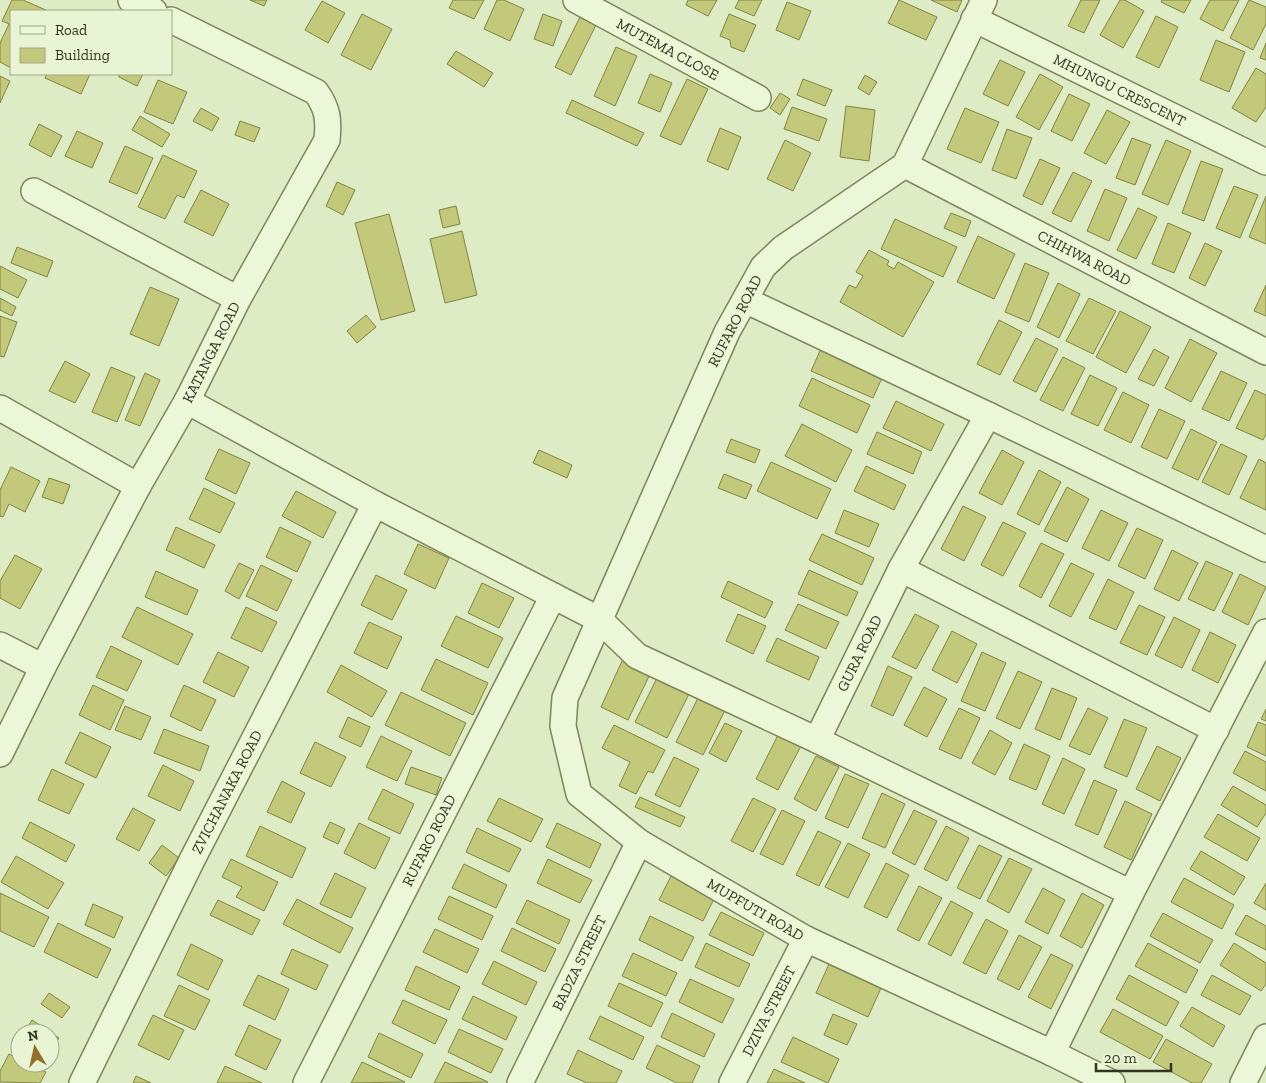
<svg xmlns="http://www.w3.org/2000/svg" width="1266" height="1083" font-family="'Zilla Slab',serif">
	<rect width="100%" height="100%" fill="#ddecc4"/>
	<path fill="#c3c97b" stroke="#808442" d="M12,0H23L48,11H11V68L0,62V43L9,24L2,21Z
		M250,0H267L264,6Z
		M453,0H484L474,19L449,8Z
		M497,0H504L524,9L510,41L484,29Z
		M688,0H717L708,16L686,5Z
		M739,0H762L754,16L735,8Z
		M899,0L937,17L926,40L888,23Z
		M931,0H962L957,12Z
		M1081,0H1100L1084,33L1068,26Z
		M1120,0H1125L1144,11L1123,48L1100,35Z
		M1162,0H1191L1184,13L1161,2Z
		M1210,0H1239L1223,31L1200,19Z
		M1249,0L1266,7V24L1253,50L1230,38Z
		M322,1L345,13L328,43L305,30Z
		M787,2L811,11L799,40L776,30Z
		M362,14L392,29L371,70L341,55Z
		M543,14L562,21L553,46L534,39Z
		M729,14L756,25L744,52L731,47L730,40L720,36Z
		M1156,16L1178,27L1159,68L1136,57Z
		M580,17L596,25L571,75L555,67Z
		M1216,40L1245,52L1229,92L1200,80Z
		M1266,43V60L1260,58Z
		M616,47L637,56L615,106L594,96Z
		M456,51L493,73L484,87L447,64Z
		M1000,60L1025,72L1008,106L983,94Z
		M1256,68L1266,74V107L1256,122L1232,108Z
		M47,74H90L81,94L45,78Z
		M119,74H143L137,86L119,77Z
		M650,74L672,83L660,112L638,103Z
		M1040,74L1063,87L1039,130L1016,117Z
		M865,75L877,82L869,95L858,88Z
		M0,76L10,81L0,103Z
		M687,79L708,89L681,145L660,136Z
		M803,79L832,90L825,106L797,95Z
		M158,80L187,92L173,124L144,112Z
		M780,93L790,99L780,115L770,108Z
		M1069,94L1090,104L1072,141L1051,131Z
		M572,100L644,133L637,146L566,113Z
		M846,106L875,110L869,161L840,157Z
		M792,107L827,119L819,141L784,129Z
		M201,108L219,118L212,131L193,121Z
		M965,108L999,122L981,163L947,149Z
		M1107,110L1130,122L1106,164L1084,153Z
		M140,116L170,134L162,147L132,130Z
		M240,121L260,128L254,142L235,135Z
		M39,124L62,136L51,157L29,145Z
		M720,128L741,137L728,170L707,161Z
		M1007,129L1032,138L1016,179L992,170Z
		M77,131L103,143L92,168L65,156Z
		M1132,138L1151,145L1135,185L1116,178Z
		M785,140L811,153L793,191L767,179Z
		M1166,140L1191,151L1168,205L1142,194Z
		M125,146L153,158L137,194L109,182Z
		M163,155L197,171L184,198L177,195L165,219L138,207Z
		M1040,159L1060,168L1042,205L1023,196Z
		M1201,161L1223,169L1204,221L1182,213Z
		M1073,172L1092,181L1071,222L1052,213Z
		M337,182L355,190L343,215L326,206Z
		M1234,186L1258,195L1240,238L1216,228Z
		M1105,189L1127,198L1109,241L1087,231Z
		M201,190L229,204L213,236L184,222Z
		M1266,196V244L1249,237Z
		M456,206L460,224L443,228L439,210Z
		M1138,208L1157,217L1136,259L1117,250Z
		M951,213L971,221L965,237L944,228Z
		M389,214L415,311L381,320L355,223Z
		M895,219L957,247L943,277L881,249Z
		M1168,223L1191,233L1174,273L1152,264Z
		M462,231L477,295L445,303L430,239Z
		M978,236L1015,254L994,299L957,282Z
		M1205,243L1222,251L1205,286L1189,278Z
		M17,247L53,261L47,277L11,263Z
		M869,250L889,261L887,265L894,269L898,262L934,282L903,337L840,302L849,285L856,288L863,276L856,272Z
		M1025,263L1049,273L1029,322L1005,312Z
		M0,266L27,280L18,298L0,289Z
		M1058,283L1080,294L1059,338L1037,327Z
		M1266,285V316L1254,311Z
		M150,287L179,299L159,346L130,334Z
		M0,298L16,307L12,316L0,310Z
		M1089,298L1116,311L1093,354L1066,341Z
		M1120,311L1151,327L1126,373L1096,357Z
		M366,315L376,327L357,343L347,331Z
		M0,316L17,322L4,357L0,356Z
		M999,320L1022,332L1000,375L977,364Z
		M1036,338L1058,349L1036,392L1013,381Z
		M1190,339L1217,353L1191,402L1165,388Z
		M824,342L886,369L873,398L811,371Z
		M1154,349L1169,357L1154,386L1138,379Z
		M1063,357L1085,368L1063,411L1040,400Z
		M65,361L90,374L75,403L49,391Z
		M111,367L135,377L117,422L92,412Z
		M1221,371L1247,383L1229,421L1202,409Z
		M145,373L160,380L140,426L125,420Z
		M1090,375L1117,388L1098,426L1071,414Z
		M812,378L870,405L857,433L799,406Z
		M1255,390L1266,395V434L1263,440L1236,428Z
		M1123,392L1149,405L1131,443L1104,430Z
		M896,401L944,424L931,451L883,428Z
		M1159,409L1185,421L1167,459L1141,447Z
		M802,424L852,450L836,482L785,456Z
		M1191,429L1217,442L1198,480L1172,468Z
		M877,432L922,452L913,474L867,454Z
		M731,439L760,450L755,463L726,452Z
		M1221,444L1247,456L1229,495L1202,482Z
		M219,449L250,463L236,494L205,479Z
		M539,450L572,465L567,478L533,463Z
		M1002,450L1024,462L1002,505L979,493Z
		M1259,459L1266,463V510L1240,498Z
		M771,462L831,489L817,519L757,491Z
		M866,466L906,485L894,510L854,491Z
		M11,467L40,481L25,512L9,504L3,517L0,516V490Z
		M1039,470L1061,482L1039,525L1017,514Z
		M724,474L752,485L746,499L718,488Z
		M49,478L70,485L63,504L42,497Z
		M1067,487L1089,499L1067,542L1044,531Z
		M204,488L235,503L220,533L189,519Z
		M296,491L336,512L323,538L282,516Z
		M963,506L986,517L964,561L941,549Z
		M844,510L879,524L869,547L835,533Z
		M1101,510L1128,523L1109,561L1082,548Z
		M1003,522L1026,533L1003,576L981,565Z
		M176,527L215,545L204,568L166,550Z
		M280,527L311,542L297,572L266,557Z
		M1137,528L1163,540L1145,579L1118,566Z
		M822,534L874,558L862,585L809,560Z
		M1041,543L1064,554L1041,598L1019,586Z
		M418,544L449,558L435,589L404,574Z
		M1172,550L1198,563L1179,601L1154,589Z
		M15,555L42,569L20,609L0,598V581Z
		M1206,561L1233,573L1214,611L1188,599Z
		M239,563L254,570L239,599L225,591Z
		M1071,563L1094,574L1071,617L1049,606Z
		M261,565L292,580L277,611L246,596Z
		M809,570L858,592L847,616L798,594Z
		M156,571L198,590L187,615L145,597Z
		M1240,574L1266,587L1248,625L1222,612Z
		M376,575L407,590L392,620L361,605Z
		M1108,579L1134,592L1116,630L1089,618Z
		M728,581L773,602L765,618L721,597Z
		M482,583L514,598L499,628L468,613Z
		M798,604L839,622L826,649L785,630Z
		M1139,605L1165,617L1147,655L1120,643Z
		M137,607L193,634L178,665L122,637Z
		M246,607L277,622L262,652L231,638Z
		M738,614L766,626L753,654L726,641Z
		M915,614L939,626L916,669L892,657Z
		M456,616L503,638L488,668L441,646Z
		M1174,617L1200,630L1182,668L1155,655Z
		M369,622L402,637L387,669L354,653Z
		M952,631L977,644L957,683L932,670Z
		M1210,632L1236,645L1218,683L1192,670Z
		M777,638L819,657L809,680L766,661Z
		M111,646L142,661L127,691L96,677Z
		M218,652L249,667L234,697L203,682Z
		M982,652L1006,663L985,711L961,701Z
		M436,659L488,683L473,715L421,690Z
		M623,659L651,672L628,720L601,707Z
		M341,665L387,691L372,717L327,692Z
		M888,666L912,677L893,716L871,706Z
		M1018,671L1042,682L1020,729L996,718Z
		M657,678L689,694L667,738L635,722Z
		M93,685L124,700L110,730L79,715Z
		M184,685L216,700L201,731L170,716Z
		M924,687L947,699L927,737L904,725Z
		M1052,688L1077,698L1060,740L1035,729Z
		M401,692L466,723L450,756L385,725Z
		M699,696L726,708L703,755L676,742Z
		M125,706L151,717L141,740L115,730Z
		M959,708L980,718L961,759L939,749Z
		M1088,708L1108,718L1090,755L1069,746Z
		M1266,709V721L1261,719Z
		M348,717L370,727L361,747L339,737Z
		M1124,719L1147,728L1127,777L1104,767Z
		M1258,722L1266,725V756L1247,747Z
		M725,723L742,731L726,762L709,753Z
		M614,725L665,750L653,773L648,771L636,794L619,786L630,762L602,748Z
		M164,729L209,746L200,771L154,753Z
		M990,730L1012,743L995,775L972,763Z
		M80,732L111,747L96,778L65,763Z
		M778,735L801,746L778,790L756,779Z
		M381,736L412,751L397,781L366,767Z
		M315,742L346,757L331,787L300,773Z
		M1024,744L1050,756L1036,790L1009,779Z
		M1157,746L1181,758L1160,801L1136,789Z
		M1245,751L1266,762V791L1233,773Z
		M816,756L839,767L816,811L794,799Z
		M674,757L699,769L680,807L655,795Z
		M1063,758L1085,769L1064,814L1042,804Z
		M163,765L194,781L180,811L148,796Z
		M411,767L442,778L436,795L405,784Z
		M52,769L84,784L69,814L38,800Z
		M845,774L869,784L848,828L825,818Z
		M1094,780L1117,790L1098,835L1075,825Z
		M282,781L305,793L291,823L267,812Z
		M1233,786L1266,805V813L1257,827L1221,805Z
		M383,789L414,804L400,834L368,819Z
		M882,793L905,804L885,848L862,838Z
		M640,797L685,817L680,827L635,807Z
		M499,798L543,819L531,842L487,821Z
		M753,798L776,809L753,852L731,841Z
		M1125,801L1152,814L1131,860L1104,847Z
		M133,808L155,820L139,851L116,839Z
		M782,810L805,821L783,865L760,854Z
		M914,810L937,821L915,865L892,853Z
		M1218,814L1260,838L1247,861L1204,837Z
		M30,822L75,845L66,862L22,838Z
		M330,822L345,829L338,844L323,837Z
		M359,823L390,838L375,869L344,853Z
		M557,823L601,844L590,868L546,847Z
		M260,826L306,848L292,878L246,856Z
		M946,826L969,838L947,881L924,869Z
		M477,828L521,849L509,872L466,852Z
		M818,831L841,842L819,886L796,875Z
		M848,843L870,854L848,898L825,887Z
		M162,845L179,858L166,876L149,863Z
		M979,845L1002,856L980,899L957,888Z
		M1201,851L1245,877L1234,895L1190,869Z
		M16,856L64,883L48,909L1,882Z
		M1009,858L1032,869L1009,913L987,901Z
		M231,859L278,882L264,911L236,897L242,887L222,877Z
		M548,859L592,880L580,903L537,883Z
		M886,863L909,875L887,918L864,907Z
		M464,864L507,885L496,908L452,888Z
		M335,873L366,888L351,918L320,904Z
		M671,876L715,897L703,921L659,900Z
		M1184,878L1234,905L1222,929L1171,902Z
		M1266,883V910L1254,903Z
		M919,886L942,898L919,941L897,930Z
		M1043,888L1065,900L1048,934L1025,922Z
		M0,893L49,917L34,947L0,931Z
		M1082,893L1104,905L1082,948L1060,936Z
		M449,896L493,916L482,940L438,919Z
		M297,899L353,928L340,953L283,924Z
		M218,900L260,920L252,935L210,915Z
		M527,900L570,920L559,944L516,923Z
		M951,901L973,913L951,956L928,944Z
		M93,904L123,917L114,938L85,925Z
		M721,912L764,933L753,956L709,935Z
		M1163,913L1213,940L1200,963L1150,936Z
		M1246,915L1266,926V950L1235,934Z
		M650,916L694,937L682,961L639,940Z
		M986,919L1008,931L986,974L963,963Z
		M58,923L111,949L97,978L44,952Z
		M512,928L556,949L545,972L501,951Z
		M435,929L479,949L467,973L423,952Z
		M1019,935L1042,947L1019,990L997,979Z
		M706,943L750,964L739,987L695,967Z
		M1148,943L1198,970L1186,993L1135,966Z
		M1234,943L1266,963V984L1261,991L1220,965Z
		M191,944L223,960L208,990L177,975Z
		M292,949L328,965L316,990L281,974Z
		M633,953L677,973L666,996L622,976Z
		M1051,954L1073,965L1051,1009L1028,997Z
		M494,961L537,982L526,1005L482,984Z
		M829,964L881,988L868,1017L816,993Z
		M416,966L460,987L449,1010L405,990Z
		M258,975L289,989L275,1020L243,1005Z
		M1129,975L1179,1002L1166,1026L1116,999Z
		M1212,975L1251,996L1240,1015L1201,995Z
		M690,979L734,999L722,1023L679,1002Z
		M619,983L663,1003L651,1027L608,1006Z
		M179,985L210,1000L195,1030L164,1016Z
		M49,993L70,1007L62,1018L41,1004Z
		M473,996L517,1017L506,1040L462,1019Z
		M403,1000L447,1020L435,1044L392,1023Z
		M1192,1007L1225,1026L1213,1047L1180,1026Z
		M1113,1009L1163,1036L1150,1059L1100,1032Z
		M672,1013L715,1034L704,1057L661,1037Z
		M833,1014L857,1024L847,1045L824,1035Z
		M153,1015L184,1030L169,1060L138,1045Z
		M600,1016L644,1037L633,1060L589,1039Z
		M32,1020L59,1038L50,1052V1033H24Z
		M249,1025L281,1040L266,1070L235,1055Z
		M459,1029L503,1049L491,1073L448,1052Z
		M379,1033L423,1054L411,1078L368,1057Z
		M793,1037L839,1059L828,1083L781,1062Z
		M1166,1039L1212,1064L1201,1083H1192L1153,1062Z
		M657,1045L700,1066L692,1083H677L646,1068Z
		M578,1050L622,1071L616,1083H587L567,1074Z
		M9,1054L20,1060V1063H27L46,1072L40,1083L0,1082V1071Z
		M362,1062L405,1082L351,1083Z
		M445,1062L488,1082L434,1083Z
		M225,1066L262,1083H217Z
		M774,1069L805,1083H767Z
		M136,1076L151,1083H133Z"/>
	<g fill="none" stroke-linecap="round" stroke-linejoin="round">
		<defs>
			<g id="minor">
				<path d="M131,0L154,11"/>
				<path id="s1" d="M576,0L758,98"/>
				<path id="s2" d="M984,0L905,165L783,248L763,267L727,332L565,698L563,726L579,794L639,842L806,939L1052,1053L1112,1083"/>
				<path id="s3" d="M974,19L1266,162"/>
				<path id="s4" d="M905,165L1266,352"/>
				<path d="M34,191L238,299"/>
				<path d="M745,300L988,415L1266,549"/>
				<path d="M187,401L375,504L600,620L637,656L817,740"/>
				<path d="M0,408L138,486"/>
				<path d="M901,569L988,415"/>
				<path d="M0,645L43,667"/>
				<path id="s5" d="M0,754L43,667L138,486L187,401L238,299L327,140C329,120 328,109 316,92L171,20"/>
				<path id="s6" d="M1131,893L817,740L901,569L1216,730"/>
				<path d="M1052,1053L1131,893L1266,632"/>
				<path id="s7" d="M82,1083L192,860L375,504"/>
				<path id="s8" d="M306,1083L553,596"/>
				<path id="s9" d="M520,1083L639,842"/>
				<path id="s10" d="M732,1083L806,939"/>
				<path d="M1243,1083L1266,1037"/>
			</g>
		</defs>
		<use href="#minor" stroke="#7e865b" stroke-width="28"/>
		<use href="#minor" stroke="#ebf7d6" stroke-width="25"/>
	</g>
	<g text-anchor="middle" stroke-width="4" stroke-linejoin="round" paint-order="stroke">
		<g font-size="15" fill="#33361e" stroke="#e8f4d3">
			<text dy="5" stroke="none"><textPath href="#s1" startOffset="104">MUTEMA CLOSE</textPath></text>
			<text dy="5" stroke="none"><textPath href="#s3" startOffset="162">MHUNGU CRESCENT</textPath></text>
			<text dy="5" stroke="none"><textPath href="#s4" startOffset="202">CHIHWA ROAD</textPath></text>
			<text transform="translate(735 321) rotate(-63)" y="5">RUFARO ROAD</text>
			<text dy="5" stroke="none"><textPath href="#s5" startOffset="454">KATANGA ROAD</textPath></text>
			<text dy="5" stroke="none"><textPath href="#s6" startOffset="446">GURA ROAD</textPath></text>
			<text dy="5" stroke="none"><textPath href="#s7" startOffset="325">ZVICHANAKA ROAD</textPath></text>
			<text dy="5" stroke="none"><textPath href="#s8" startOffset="272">RUFARO ROAD</textPath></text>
			<text dy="5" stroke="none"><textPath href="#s2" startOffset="1142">MUPFUTI ROAD</textPath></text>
			<text dy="5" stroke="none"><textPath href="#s9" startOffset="134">BADZA STREET</textPath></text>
			<text dy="5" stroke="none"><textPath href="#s10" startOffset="81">DZIVA STREET</textPath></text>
		</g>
	</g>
	<rect x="10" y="10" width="162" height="65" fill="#e8f4d3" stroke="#a0a88b"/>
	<rect x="20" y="26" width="25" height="8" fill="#ebf7d6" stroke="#a0a88b"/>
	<text x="55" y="35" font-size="15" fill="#33361e">Road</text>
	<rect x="20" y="48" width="25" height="15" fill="#c3c97b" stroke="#a0a88b"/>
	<text x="55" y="60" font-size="15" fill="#33361e">Building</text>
	<g transform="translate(35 1048) rotate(351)"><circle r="24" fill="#e8f4d3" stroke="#a0a88b"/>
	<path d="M0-4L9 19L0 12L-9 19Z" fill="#926f2d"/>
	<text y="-8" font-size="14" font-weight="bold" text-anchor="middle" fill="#33361e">N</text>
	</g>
	<path d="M1096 1063v8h75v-8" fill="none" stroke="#33361e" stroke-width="2.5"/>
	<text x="1104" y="1063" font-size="15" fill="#33361e" stroke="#e8f4d3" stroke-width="4" paint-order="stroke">20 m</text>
</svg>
